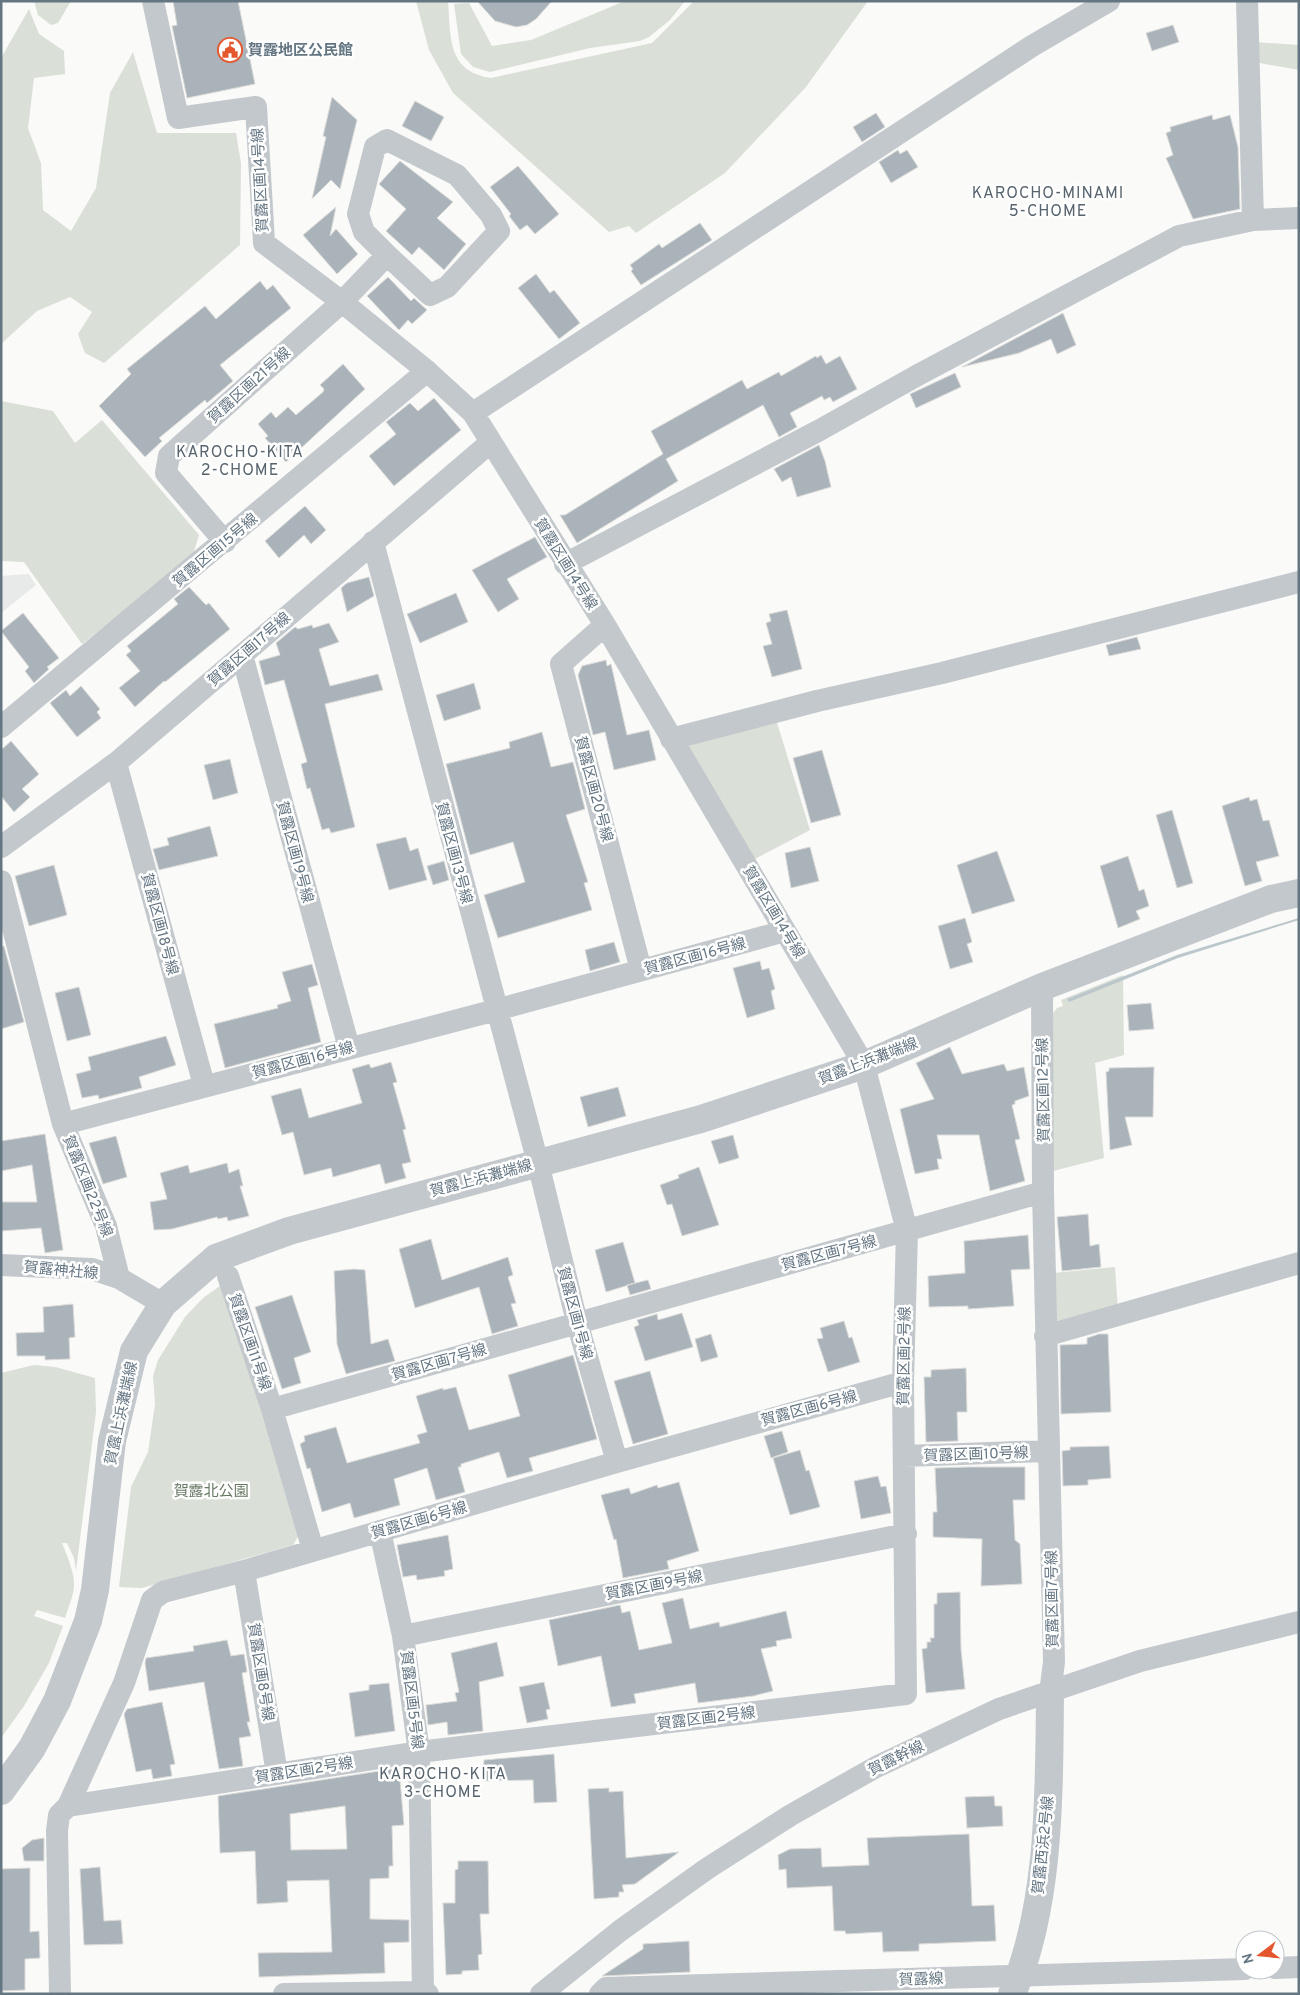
<svg xmlns="http://www.w3.org/2000/svg" width="1300" height="1995" font-family="Overpass,'Noto Sans JP',sans-serif">
	<rect width="100%" height="100%" fill="#fafaf8"/>
	<path fill="#e8e9e9" d="M29,574L36,585L1,613V576Z"/>
	<path fill="#dadfd7" d="M34,1H71L58,23L51,25L38,15Z
		M416,1H448C451,38 447,71 491,78L652,43L694,1H868L806,87L725,173L636,233L629,226L609,232L453,93L429,50Z
		M625,1H685L670,20L649,37L640,41L590,48L490,72L473,67L461,54L454,4L469,3L492,46L531,40Z
		M29,9L39,34L64,51L65,74L34,78L28,128L41,163L43,210L71,231L96,188L110,93L133,52L157,133H236L241,163L240,245L104,363L85,353L78,334L92,312L70,297L37,311L1,344V58Z
		M1254,42L1299,45V70L1254,62Z
		M1,401L53,411L75,443L102,420L199,535L192,558L82,644L24,562L1,561Z
		M775,716L810,830L753,860L686,747Z
		M1123,975L1124,1055L1095,1063L1104,1158L1053,1171L1047,1021L1057,1008L1063,1006L1061,1000Z
		M1115,1267L1118,1310L1055,1328L1053,1273Z
		M227,1281L300,1533L293,1545L142,1588L119,1587L131,1487L148,1452L155,1404L153,1376L158,1360L185,1317L203,1298Z
		M34,1365L55,1367L95,1378L96,1412L76,1571L74,1558L67,1543H62C66,1553 74,1572 74,1582C75,1593 68,1608 65,1618L37,1610L34,1616L63,1626L49,1663L24,1706L1,1738V1373Z"/>
	<path fill="#bbc7cb" d="M1299,918V920L1178,958L1069,1002L1067,999L1177,955Z"/>
	<path fill="#aab3b9" stroke="#dcdcda" fill-rule="evenodd" d="M173,1H238L255,84L187,98L172,26L177,25Z
		M477,1H552L536,19L527,25L516,27L495,21Z
		M1173,25L1179,42L1152,51L1146,33Z
		M332,97L357,120L340,189L331,180L312,199L326,137L323,136Z
		M415,101L444,117L431,141L402,126Z
		M876,113L885,127L862,142L853,127Z
		M1212,115L1213,120L1230,115L1238,147L1240,209L1193,219L1166,158L1173,155L1166,133L1171,131L1170,127Z
		M898,150L900,154L907,150L918,167L891,183L879,162Z
		M400,161L453,202L437,218L466,244L444,270L419,247L412,255L386,231L406,209L379,184Z
		M518,166L559,214L535,234L527,225L520,230L509,216L511,214L490,187Z
		M336,207L330,236L336,229L358,254L337,274L303,235Z
		M700,223L712,240L641,285L631,271L633,269L630,265L659,244L662,248Z
		M536,274L550,293L554,290L580,323L559,339L518,288Z
		M388,277L411,301L414,298L427,310L412,324L408,320L399,330L367,296Z
		M260,281L267,290L273,285L291,308L220,365L233,381L207,403L205,400L159,438L162,441L145,457L99,406L131,374L127,369L205,306L216,319Z
		M1063,313L1076,345L1057,354L1051,339L1019,353L962,367Z
		M821,355L826,364L840,356L857,389L833,402L830,397L824,400L822,396L790,413L797,427L779,437L763,405L666,459L678,481L577,543L560,515H565L663,454L651,431L742,380L747,389L779,372L781,376L816,356L817,358Z
		M343,364L365,389L286,462L265,438L268,436L258,424L271,412L276,418L288,407L296,415L323,392L324,389L320,385Z
		M955,373L961,387L916,408L910,394Z
		M434,398L461,430L394,486L369,456L396,434L386,422L410,403L418,411Z
		M819,445L825,461L831,487L797,497L791,477L782,482L774,469Z
		M305,506L326,530L311,544L304,535L279,558L265,541Z
		M535,537L547,557L507,579L519,599L498,612L472,570Z
		M369,577L374,596L347,612L341,588L347,583Z
		M189,587L206,605L209,603L230,629L165,682L164,681L135,707L119,688L140,671L126,655L131,651L127,646L178,604L174,599Z
		M456,593L468,622L420,643L407,614Z
		M787,610L802,669L772,677L763,646L772,644L766,623L771,621L769,614Z
		M23,613L59,658L47,667L49,669L34,683L25,671L29,667L1,631Z
		M329,623L339,642L319,649L330,686L378,674L383,690L325,704L355,827L331,833L329,828L322,830L310,788L307,789L301,764L307,762L284,680L265,685L259,661L280,655L276,643L295,627L298,629L312,625L313,628Z
		M1137,637L1141,649L1109,656L1106,645Z
		M606,660L607,666L611,664L627,735L649,730L656,760L614,770L605,732L593,735L578,675L582,666Z
		M474,683L481,709L444,721L436,695Z
		M81,686L100,709L97,712L101,718L77,737L50,703L66,690L70,696Z
		M542,732L551,767L573,762L585,809L566,815L588,882L584,883L592,910L498,938L484,895L525,882L513,842L470,855L446,764L510,748L509,742Z
		M11,741L39,774L22,789L30,797L14,812L1,796V750Z
		M822,750L841,815L811,823L793,758Z
		M230,759L238,793L213,800L204,765Z
		M1249,797L1250,801L1257,799L1263,821L1269,820L1279,856L1256,862L1262,881L1245,886L1222,806Z
		M1172,810L1193,883L1177,888L1156,815Z
		M210,826L218,856L159,870L153,849L169,845L167,838Z
		M406,837L410,851L418,848L427,880L389,890L376,844Z
		M810,847L819,881L791,888L785,853Z
		M997,851L1015,901L972,914L957,865Z
		M1128,856L1139,891L1144,889L1149,906L1136,911L1140,919L1118,928L1100,866Z
		M444,861L449,880L433,885L427,866Z
		M54,865L67,915L29,926L15,876Z
		M965,918L972,942L967,944L973,962L950,969L938,926Z
		M614,942L620,962L590,971L585,950Z
		M1,946H4L24,1022L1,1029Z
		M760,961L762,970L769,968L775,989L771,991L775,1009L747,1018L733,968Z
		M312,964L318,985L308,988L321,1042L225,1068L214,1024L278,1008L277,1005L291,1001L282,972Z
		M79,987L91,1035L67,1041L55,993Z
		M1151,1003L1154,1029L1129,1031L1127,1005Z
		M166,1036L176,1065L139,1077L142,1088L99,1099L98,1095L82,1098L76,1074L91,1070L88,1057Z
		M950,1047L962,1074L1004,1064L1007,1071L1024,1067L1029,1096L1015,1101V1104L1012,1105L1020,1139L1015,1140L1025,1181L990,1191L979,1135H937L942,1159H937L939,1169L915,1174L900,1109L934,1099L916,1063Z
		M391,1062L397,1082L393,1083L406,1129L403,1130L411,1162L402,1164L406,1178L385,1184L380,1164L333,1177L331,1168L304,1175L293,1132L282,1135L271,1096L301,1088L309,1118L362,1103L352,1069L369,1064L371,1068Z
		M1154,1067L1153,1117H1125L1132,1145L1110,1150L1106,1072L1109,1071V1068Z
		M618,1087L626,1116L588,1127L580,1097Z
		M45,1134L63,1250L45,1253L41,1228L1,1231V1202H37L32,1165L1,1171V1141Z
		M733,1135L739,1158L719,1164L711,1141Z
		M116,1136L127,1177L103,1184L89,1143Z
		M227,1163L229,1173L239,1169L243,1186H240L249,1216L228,1221L227,1217L218,1219L217,1217L172,1229L154,1230L150,1202L167,1199L160,1173L188,1165L190,1173Z
		M699,1167L719,1225L682,1236L672,1204L667,1205L660,1185L679,1178L678,1175Z
		M1088,1214L1090,1246L1099,1244L1101,1267L1062,1271L1057,1217Z
		M1028,1235L1030,1269L1011,1270L1014,1306L968,1309V1306L929,1307L928,1276L965,1273L964,1241Z
		M431,1239L442,1280L508,1257L513,1275L508,1277L516,1303L511,1304L518,1326L492,1334L479,1287L415,1308L399,1249Z
		M623,1242L635,1283L606,1292L595,1250Z
		M354,1269L365,1270L371,1344L388,1339L395,1361L346,1374L337,1344L334,1271Z
		M648,1280L651,1289L630,1295L627,1285Z
		M292,1295L311,1352L294,1358L301,1383L282,1389L255,1307Z
		M73,1304L75,1337L69,1338L70,1359L45,1360V1356H17L16,1333L44,1332L43,1307Z
		M682,1313L693,1347L645,1361L634,1327L639,1325L637,1320L657,1314L658,1320Z
		M844,1321L849,1338L852,1337L860,1362L828,1372L817,1339L823,1338L820,1328Z
		M711,1334L718,1357L701,1362L695,1339Z
		M1099,1334H1108L1111,1412L1061,1414L1060,1345L1087,1344V1338Z
		M573,1355L597,1439L529,1458L533,1471L507,1478L499,1452L461,1464V1467H458L465,1492L436,1500L427,1468L394,1479L400,1505L354,1518L350,1503L322,1512L310,1468L307,1469L300,1444L305,1441L304,1436L336,1427L347,1463L420,1443L417,1435L427,1432L416,1396L443,1388V1390L456,1387L469,1430L520,1416L508,1375Z
		M966,1368L967,1412H957L958,1441L926,1442L924,1377H931V1370Z
		M650,1371L668,1434L633,1444L614,1381Z
		M782,1431L788,1452L771,1458L764,1436Z
		M1109,1446L1111,1478L1088,1480V1485L1063,1486L1062,1451L1070,1450V1447Z
		M800,1450L806,1471L809,1470L820,1507L790,1515L773,1458Z
		M969,1467H1025V1500H1013L1015,1540L1020,1544L1022,1584L981,1586L982,1539L933,1537V1512H937L935,1468Z
		M878,1476L881,1487L886,1486L891,1513L861,1519L854,1481Z
		M679,1482L699,1551L667,1561L669,1569L623,1578L616,1539L614,1540L601,1495L629,1488L631,1494L657,1485L658,1488Z
		M448,1535L453,1569L444,1571L445,1576L417,1580L416,1575L403,1577L397,1545Z
		M960,1592L961,1649L965,1689L926,1693L922,1649L927,1648V1642H931L930,1638H934V1604H937V1593Z
		M683,1598L690,1629L719,1622L720,1627L786,1611L792,1638L776,1641L777,1646L761,1649L773,1691L753,1696L698,1703L695,1683L634,1694L636,1703L611,1707L601,1656L558,1666L549,1620L620,1605L622,1613L630,1611L639,1650L672,1643L662,1603Z
		M227,1640L231,1656L244,1654L247,1672L242,1673L250,1722H247L251,1736L239,1738L243,1766L219,1769L204,1682L149,1691L145,1663L146,1658L194,1651L193,1646Z
		M497,1642L504,1676L479,1682L483,1731L448,1735L447,1722L428,1725L426,1705L457,1701L455,1693L459,1692L451,1653Z
		M544,1682L550,1709L546,1710L548,1719L527,1723L519,1687Z
		M389,1683L395,1731L355,1737L349,1693L369,1690V1685Z
		M162,1702L175,1764L170,1765L172,1776L153,1779L151,1769L136,1772L124,1714L127,1709Z
		M554,1754L557,1802L534,1803L533,1780L483,1781L484,1760Z
		M399,1768L404,1825L392,1826L393,1866H389V1878L370,1879V1919L409,1920V1942L384,1943L385,1973L259,1977L258,1953L332,1952L329,1880L287,1881L288,1902L257,1904L255,1851L220,1853L218,1796ZM345,1806L347,1849L291,1850L290,1814Z
		M609,1788V1792L623,1791L626,1858L679,1852L635,1884L622,1885L624,1892H619V1897L594,1899L588,1789Z
		M994,1796L995,1806H1002L1003,1826L967,1828L965,1797Z
		M969,1834L972,1906L994,1905L996,1941L919,1944V1951L883,1952L882,1932L846,1934L845,1931H834L832,1886L787,1888L786,1869L779,1870L778,1855L790,1849L821,1848L822,1867L869,1865L867,1838Z
		M44,1838V1861H24L22,1848L32,1840Z
		M458,1861H488L489,1914H480L482,1954L478,1955L479,1970L462,1971V1974L446,1975L443,1903H455V1870L458,1869Z
		M100,1867L104,1921L121,1920L123,1944L84,1945L80,1869Z
		M30,1868V1932L39,1931L40,1958L25,1959V1990L1,1991V1869Z
		M689,1941L690,1972L602,1976L643,1949V1944Z"/>
	<g fill="none" stroke-linecap="round" stroke-linejoin="round">
		<path stroke="#c3c8cc" stroke-width="22" d="M1247,1L1253,220
			M473,413L1032,46L1109,1
			M225,542L166,473L169,456L342,302L387,255L430,295L447,287L499,231L491,215L457,175L387,140L375,147L358,214L364,232L387,255
			M373,542L538,1163L577,1322L617,1462
			M565,564L818,431L918,375L1179,236L1253,220L1299,218
			M605,625L561,664L641,970
			M242,655L349,1048
			M1,727L427,371
			M671,739L817,701L942,673L1299,582
			M116,763L204,1085
			M1,847L116,763L491,442
			M1,881L63,1124L496,1010L785,931
			M1042,987L1043,1192
			M63,1124L106,1226L119,1278
			M1,1265L92,1269L119,1278L163,1304
			M228,1276L272,1409
			M1045,1336L1299,1263
			M904,1456L1048,1451
			M380,1531L403,1636L419,1752L423,1992
			M313,1550L272,1409L1043,1192L1054,1662L1050,1693
			M244,1571L277,1774
			M403,1636L906,1534
			M68,1806L124,1683L152,1600L163,1592L244,1571L617,1462L903,1382
			M1275,1968L1299,1967
			M60,1994L57,1831L59,1815L68,1806L419,1752L906,1694L903,1382L907,1231L864,1065L605,625L473,413L427,371L342,302L264,243L256,107L178,118L153,1
			M284,1994L423,1992L428,1994
			M541,1994L621,1930L708,1868L791,1815L876,1767L999,1709L1140,1661L1299,1622
			M600,1994L606,1988L1245,1969"/>
		<path stroke="#c3c8cc" stroke-width="28" d="M1,1791L32,1748L57,1701L88,1621L95,1590L112,1441L134,1351L163,1304L216,1258L289,1231L701,1119L864,1065L1042,987L1271,899L1299,893
			M1012,1994C1051,1904 1049,1789 1050,1693"/>
	</g>
	<defs>
		<symbol id="civic-ring" viewBox="-11 -11 22 22"><circle r="9.5" fill="#fff" stroke="#e4572e" stroke-width="1.5"/><path d="M-.6-6.5H3V-4.5H.6V-3L4-1V1h2V6H-6V1h2V-1L-.6-3ZM-1.2 2.5V6h2.4V2.5Z" fill="#e4572e"/></symbol>
	</defs>
	<g fill-rule="evenodd">
		<use href="#civic-ring" x="216" y="36" width="28" height="28"/>
	</g>
	<g text-anchor="middle" stroke-width="5" stroke-linejoin="round" paint-order="stroke">
		<g font-size="15" font-weight="bold" fill="#657683" stroke="#fff" text-anchor="start">
			<text x="248" y="55">賀露地区公民館</text>
		</g>
		<g font-size="15" fill="#657683" stroke="#fff">
			<text transform="translate(260 180) rotate(-93)" y="5">賀露区画14号線</text>
			<text transform="translate(249 385) rotate(-42)" y="5">賀露区画21号線</text>
			<text transform="translate(215 550) rotate(-40)" y="5">賀露区画15号線</text>
			<text transform="translate(566 564) rotate(58)" y="5">賀露区画14号線</text>
			<text transform="translate(249 649) rotate(-41)" y="5">賀露区画17号線</text>
			<text transform="translate(594 789) rotate(75)" y="5">賀露区画20号線</text>
			<text transform="translate(295 852) rotate(75)" y="5">賀露区画19号線</text>
			<text transform="translate(454 853) rotate(75)" y="5">賀露区画13号線</text>
			<text transform="translate(774 912) rotate(59)" y="5">賀露区画14号線</text>
			<text transform="translate(160 924) rotate(75)" y="5">賀露区画18号線</text>
			<text transform="translate(695 956) rotate(-15)" y="5">賀露区画16号線</text>
			<text transform="translate(303 1060) rotate(-15)" y="5">賀露区画16号線</text>
			<text transform="translate(868 1061) rotate(-21)" y="5">賀露上浜灘端線</text>
			<text transform="translate(1043 1090) rotate(-91)" y="5">賀露区画12号線</text>
			<text transform="translate(481 1178) rotate(-15)" y="5">賀露上浜灘端線</text>
			<text transform="translate(88 1186) rotate(68)" y="5">賀露区画22号線</text>
			<text transform="translate(829 1253) rotate(-15)" y="5">賀露区画7号線</text>
			<text transform="translate(61 1270) rotate(5)" y="5">賀露神社線</text>
			<text transform="translate(575 1313) rotate(75)" y="5">賀露区画1号線</text>
			<text transform="translate(250 1342) rotate(71)" y="5">賀露区画11号線</text>
			<text transform="translate(904 1356) rotate(-89)" y="5">賀露区画2号線</text>
			<text transform="translate(439 1362) rotate(-16)" y="5">賀露区画7号線</text>
			<text transform="translate(809 1408) rotate(-15)" y="5">賀露区画6号線</text>
			<text transform="translate(121 1413) rotate(-78)" y="5">賀露上浜灘端線</text>
			<text transform="translate(976 1454) rotate(-2)" y="5">賀露区画10号線</text>
			<text transform="translate(419 1520) rotate(-16)" y="5">賀露区画6号線</text>
			<text transform="translate(654 1585) rotate(-11)" y="5">賀露区画9号線</text>
			<text transform="translate(1052 1599) rotate(-91)" y="5">賀露区画7号線</text>
			<text transform="translate(261 1672) rotate(81)" y="5">賀露区画8号線</text>
			<text transform="translate(412 1700) rotate(83)" y="5">賀露区画5号線</text>
			<text transform="translate(706 1718) rotate(-7)" y="5">賀露区画2号線</text>
			<text transform="translate(896 1758) rotate(-26)" y="5">賀露幹線</text>
			<text transform="translate(304 1770) rotate(-9)" y="5">賀露区画2号線</text>
			<text transform="translate(1043 1845) rotate(-84)" y="5">賀露西浜2号線</text>
			<text transform="translate(921 1979) rotate(-2)" y="5">賀露線</text>
		</g>
		<g font-size="15" fill="#687a64" stroke="#fff">
			<text x="211" y="1496">賀露北公園</text>
		</g>
		<g font-size="16" letter-spacing="1" fill="#57646e" stroke="#fff">
			<text x="1048" y="198">KAROCHO-MINAMI<tspan x="1048" dy="18">5-CHOME</tspan></text>
			<text x="240" y="457">KAROCHO-KITA<tspan x="240" dy="18">2-CHOME</tspan></text>
			<text x="443" y="1779">KAROCHO-KITA<tspan x="443" dy="18">3-CHOME</tspan></text>
		</g>
	</g>
	<rect width="1300" height="1995" fill="none" stroke="#657683" stroke-width="5"/>
	<g transform="translate(1260 1955) rotate(254)"><circle r="24" fill="#ffffff" stroke="#c1c8cd"/>
	<path d="M0-4L9 19L0 12L-9 19Z" fill="#e4572e"/>
	<text y="-8" font-size="14" font-weight="bold" text-anchor="middle" fill="#657683">N</text>
	</g>
</svg>
